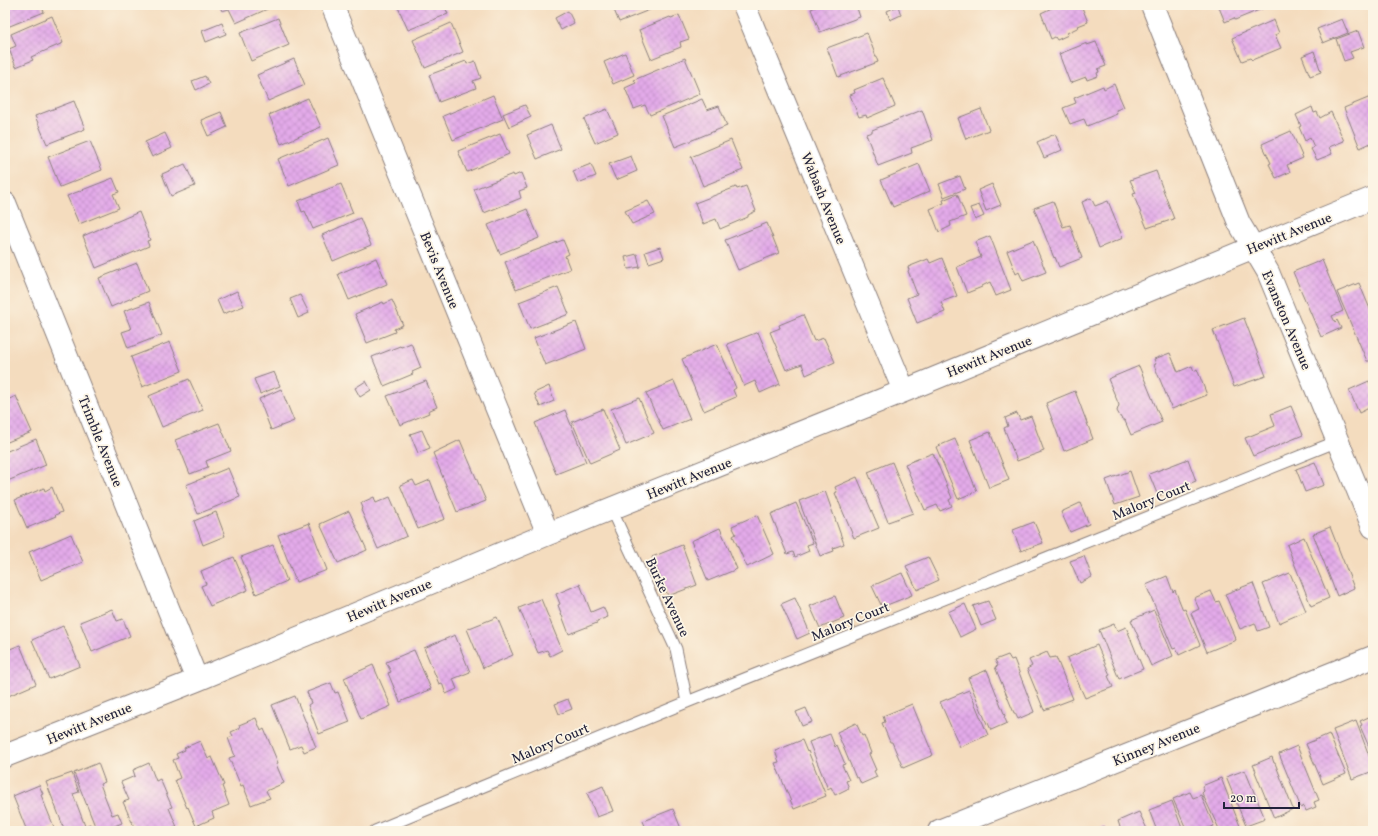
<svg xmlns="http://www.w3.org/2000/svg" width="1378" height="836" font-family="Vollkorn,serif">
	<defs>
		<pattern id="building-cross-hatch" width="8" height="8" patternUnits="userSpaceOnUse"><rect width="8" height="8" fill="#e3aae9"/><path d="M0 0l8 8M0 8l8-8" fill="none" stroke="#c292c9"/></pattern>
	</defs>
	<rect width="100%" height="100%" fill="#fcf5e5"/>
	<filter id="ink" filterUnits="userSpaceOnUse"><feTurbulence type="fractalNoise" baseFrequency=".025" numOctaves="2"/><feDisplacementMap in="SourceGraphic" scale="8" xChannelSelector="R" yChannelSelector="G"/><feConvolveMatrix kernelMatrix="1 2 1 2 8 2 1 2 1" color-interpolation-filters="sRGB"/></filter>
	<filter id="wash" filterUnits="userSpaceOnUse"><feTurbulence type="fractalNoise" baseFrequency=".012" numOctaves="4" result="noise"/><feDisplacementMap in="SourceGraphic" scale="16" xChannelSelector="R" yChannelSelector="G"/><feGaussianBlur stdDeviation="0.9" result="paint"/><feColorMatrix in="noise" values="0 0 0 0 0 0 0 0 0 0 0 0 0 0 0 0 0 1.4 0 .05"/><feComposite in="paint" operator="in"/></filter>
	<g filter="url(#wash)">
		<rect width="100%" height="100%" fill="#f4dcbe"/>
		<g id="blocks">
			<path fill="url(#building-cross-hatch)" d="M5,5H41L44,12L5,28Z
				M219,5H274V6L236,23L229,9L222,11Z
				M397,5H444L448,14L408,30Z
				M612,5H662L619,22Z
				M820,5H856L860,17L820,32L811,9Z
				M1058,5H1081L1088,22L1078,26L1079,27L1067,33L1068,35L1057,40L1055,37L1051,39L1041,13Z
				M1218,5H1262L1264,8L1235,20L1234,18L1225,22Z
				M898,6L901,15L890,20L887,11Z
				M568,11L574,23L561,30L555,18Z
				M679,15L689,39L680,42L681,47L651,59L639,30L670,17L671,18Z
				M52,16L63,43L31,57L33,60L16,67L9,49L16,46L11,34Z
				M278,18L289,45L251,61L240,33Z
				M1342,19L1348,33L1323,43L1317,29Z
				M1274,20L1279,33L1275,35L1281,48L1252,60L1250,58L1242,61L1232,38Z
				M222,23L226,34L206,42L202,31Z
				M451,23L463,52L425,68L413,40Z
				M1358,31L1364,47L1350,52L1353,58L1344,61L1336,39Z
				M867,33L878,62L838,77L827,48Z
				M1096,42L1106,66L1098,69L1099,72L1097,73L1098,76L1087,80L1086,77L1070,83L1059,54L1087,43V45Z
				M1314,51L1321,72L1310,76L1302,56Z
				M625,53L634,75L613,84L604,62Z
				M685,58L700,94L650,115L645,105L634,109L625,88L636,83L634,80Z
				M294,59L305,85L268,101L257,75Z
				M466,61L467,64L475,61L481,78L473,81L476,88L439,102L429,75Z
				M205,76L209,84L196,90L192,81Z
				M883,78L895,106L867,118L866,115L859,117L850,95L855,93L854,90Z
				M1114,84L1124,107L1116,110L1117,114L1087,126L1084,119L1070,124L1063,108L1076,103L1074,98L1103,86L1104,89Z
				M493,95L503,119L453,140L443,116Z
				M1373,96V142L1360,148L1344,108Z
				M308,98L321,127L281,144L269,115Z
				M702,99L707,110L719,106L727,126L675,147L662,116Z
				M74,101L85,129L47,144L35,116Z
				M525,105L531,117L509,127L503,114Z
				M1312,107L1314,113L1317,112L1320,118L1331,112L1344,141L1329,147L1332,154L1317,160L1311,149L1314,147L1310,138L1305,141L1299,127L1301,126L1296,115Z
				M607,109L618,133L595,143L584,119Z
				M981,109L989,130L966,139L958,118Z
				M922,110L933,140L911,148L912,153L878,166L866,134L872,132V130Z
				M221,112L227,127L208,136L201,120Z
				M551,125L561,149L537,159L527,135Z
				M1291,131L1303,158L1287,165L1290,172L1276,178L1269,164L1271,163L1262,144Z
				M165,133L172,148L152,157L145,142Z
				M500,134L509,154L467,172L458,151Z
				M1055,134L1062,150L1044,158L1037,142Z
				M328,138L339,165L289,186L278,159Z
				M731,140L743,170L703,186L691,157Z
				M90,141L102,170L60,187L48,157Z
				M631,156L637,171L616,180L609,164Z
				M185,164L195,186L171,196L162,174Z
				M591,164L596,176L578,183L573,171Z
				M919,164L930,191L893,207L881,180Z
				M1156,171L1174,219L1147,228L1133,194L1136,193L1130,180Z
				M521,173L527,188L519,191L521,198L484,213L474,189L513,174L514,176Z
				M960,176L965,189L944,197L939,184Z
				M113,178L119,192L113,194L119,208L79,224L67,196Z
				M341,184L353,213L313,229L305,211L302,212L298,201Z
				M992,184L1001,205L986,211L978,190Z
				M746,186L756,211L748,215V217L720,229L716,219L703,224L695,203L736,187L737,189Z
				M957,194L966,216L950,222L951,226L939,232L930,209L944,203L943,200Z
				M1091,198L1095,206L1108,201L1123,238L1099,248L1082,202Z
				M648,201L655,214L632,224L625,211Z
				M1053,201L1063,227L1070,225L1082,258L1059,267L1055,257L1054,258L1034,208Z
				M979,205L984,216L975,220L970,208Z
				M527,209L539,238L500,254L488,225Z
				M139,212L150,240L147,241L149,246L96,268L83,236Z
				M360,218L371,245L333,261L322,235Z
				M767,223L779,253L738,270L725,240Z
				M990,236L1011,290L996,296L990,282L982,286V287L967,293L957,267L981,257L975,242Z
				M563,240L569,254L565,256L570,269L516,290L505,262Z
				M1033,240L1046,272L1023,281L1019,272L1016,274L1007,251Z
				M660,247L664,258L649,263L645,252Z
				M637,254L640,267L628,269L625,257Z
				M376,258L387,284L349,300L338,274Z
				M942,258L957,296L941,302L945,312L917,323L907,298L917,294L908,271L909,270L908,267L928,259L930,263Z
				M1322,260L1343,311L1332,316L1335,322L1337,320L1341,328L1321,337L1293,272Z
				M137,263L148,291L111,307L99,278Z
				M1359,283L1373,316V361H1367L1337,292Z
				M558,287L569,314L530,329L519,302Z
				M237,291L244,306L223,314L217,300Z
				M300,295L309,313L298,318L290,299Z
				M392,300L403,325L394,329L395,332L367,343L355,314L383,302L384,304Z
				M149,302L162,335L128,348L122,332L131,329L124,311Z
				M803,315L814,341L824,338L835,362L806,375L802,364L786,370L770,332L780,328L779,325Z
				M1244,318L1266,376L1234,387L1213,330Z
				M576,322L586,349L545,365L534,338Z
				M758,332L780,384L760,393L755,381L744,386L727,344Z
				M170,342L182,371L142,387L131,357Z
				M411,343L421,368L412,372L413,374L384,386L372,357L400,346L401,347Z
				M717,344L736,388L733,390L736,397L704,411L682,359Z
				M1170,353L1178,372L1192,366L1194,371L1197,369L1207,395L1172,409L1154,365L1156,364L1154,359Z
				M1139,366L1162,422L1131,435L1125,421L1121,418L1117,411L1119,405L1108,379Z
				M274,372L280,386L260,394L254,379Z
				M189,379L203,410L162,427L149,396Z
				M366,381L371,390L360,397L355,388Z
				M426,381L437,407L428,411L429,413L400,425L387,396Z
				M674,381L690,419L663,430L646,393Z
				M1369,381L1373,390V406L1359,413L1349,390Z
				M549,386L554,401L540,407L534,393Z
				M281,389L294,421L271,430L259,399Z
				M1075,391L1093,439L1064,451L1046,403Z
				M16,396L32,432L5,443V401Z
				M639,398L654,433L626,445L611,409Z
				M1291,406L1303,435L1253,456L1245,438L1275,426L1271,414Z
				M603,409L620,450L590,463L572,422Z
				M565,410L586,462L556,474L535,423Z
				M1017,413L1020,420L1031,416L1044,451L1017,461L1004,428L1008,426L1005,418Z
				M219,423L231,451L206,461L208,467L190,474L180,449L179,450L175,440Z
				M422,430L430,448L418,453L410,434Z
				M990,432L1009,480L989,488L970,440Z
				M36,439L46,465L5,482V452Z
				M955,439L977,491L958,499L936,447Z
				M460,440L486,501L457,512L433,453Z
				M933,453L952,498L949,500L952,506L940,511L937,505L925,510L905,464Z
				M1188,459L1196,481L1158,496L1149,474Z
				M892,462L913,513L888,522L868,472Z
				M1315,462L1324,485L1305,492L1296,469Z
				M228,468L240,497L198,514L186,485Z
				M1130,471L1139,497L1115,505L1106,480Z
				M857,477L879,528L854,538L835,493L837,492L835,487Z
				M413,480L416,486L430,480L445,519L418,529L400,485Z
				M52,487L62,512L55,515L56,516L27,528L15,500L44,488L45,491Z
				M825,491L844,544L833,548L834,551L820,556L799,501Z
				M374,497L376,503L390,497L407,536L378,549L361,510L363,508L361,503Z
				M796,503L813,543L807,545L809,551L795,557L793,552L787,554L771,514Z
				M1080,503L1089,524L1070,532L1061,512Z
				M349,511L367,550L338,563L320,524Z
				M216,512L225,536L203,545L194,521Z
				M757,515L774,554L747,567L733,536L736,534L732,526Z
				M1034,522L1043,543L1021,551L1013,530Z
				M309,523L327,570L296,582L278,535Z
				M1330,527L1354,588L1337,596L1313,534Z
				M720,528L737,569L708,581L691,541Z
				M71,534L83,562L41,580L29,552Z
				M1304,537L1329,598L1311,606L1287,545Z
				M273,545L287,581L256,594L241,557Z
				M682,545L697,585L668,596L652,557Z
				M1084,556L1092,577L1080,583L1070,561Z
				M234,557L248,590L210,606L201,586L206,584L201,571Z
				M928,557L939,580L917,590L906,566Z
				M902,573L912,595L882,607L872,586Z
				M1290,573L1306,611L1279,623L1263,584Z
				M1167,576L1173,592L1175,590L1183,610L1185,609L1200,645L1179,655L1176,648L1173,649L1146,585Z
				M1253,583L1269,627L1258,631L1255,623L1240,629L1225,594Z
				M580,584L591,612L603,607L608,617L597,621V623L569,634L558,605L560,604L556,594Z
				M1211,591L1216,602L1219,601L1236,640L1207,652L1191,613L1199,609L1194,598Z
				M835,596L844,618L820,628L810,606Z
				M795,598L810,633L797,639L781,604Z
				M541,599L562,650L550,656L547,650L538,653L519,608Z
				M988,601L996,620L981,626L973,606Z
				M965,604L976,629L960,637L948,612Z
				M112,609L117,621L123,619L130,636L92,652L80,622Z
				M1154,610L1173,656L1151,666L1131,620Z
				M497,617L513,655L483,668L467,629Z
				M1114,624L1117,631L1126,627L1143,669L1119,679L1099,630Z
				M63,626L80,666L49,679L32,640Z
				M455,635L470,672L453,679L457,689L446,694L442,683L439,684L424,648Z
				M20,645L36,684L6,697L5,693V651Z
				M1097,645L1110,675L1108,676L1113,687L1085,698L1067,658Z
				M414,650L431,689L400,702L388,673L391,672L386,662Z
				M1047,652L1050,658L1056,657L1073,699L1044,710L1027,669L1032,666L1029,660Z
				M1008,655L1011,660L1014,659L1034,712L1018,719L1015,713H1014L995,667L998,666L995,660Z
				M373,665L391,706L361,719L344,678Z
				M987,670L1005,716L1004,717L1007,723L991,730L988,723L987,724L968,678Z
				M331,683L335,693L338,692L350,722L319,734L308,705L311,703L307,692Z
				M969,690L988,735L960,747L940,702Z
				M295,696L316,747L304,752L301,745L290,749L272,705Z
				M568,699L572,709L559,714L555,704Z
				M912,704L933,755L903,768L892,742H890L882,723L885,722L883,716Z
				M806,708L812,722L802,726L796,712Z
				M1373,715V756L1360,726L1362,725L1360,721Z
				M256,718L261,731L264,729L278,763L276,764L284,783L266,791L270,798L251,805L243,785L241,786L229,758L235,756L228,738L233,736L231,732L240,728L239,725Z
				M1356,721L1373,766V771L1352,779L1333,730Z
				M856,723L862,736L864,735L871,753L869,754L876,770L874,771L877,777L861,784L858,777L856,778L837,732Z
				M830,734L835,747L837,745L845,764L842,765L849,780L846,781L849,788L835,795L831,787L828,789L809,742Z
				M1329,734L1346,774L1323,784L1306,744Z
				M802,740L807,752L808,751L826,796L794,809L775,763L779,762L775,751Z
				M200,741L208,759L212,757L224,785L222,786L229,805L212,812L214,818L196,826L188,807L187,808L175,780L180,778L173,760L178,758L176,754L185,750L184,748Z
				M1297,746L1319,800L1314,802L1316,807L1306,811L1304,806L1301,808L1279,754Z
				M1272,757L1274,763H1275L1293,809L1274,818L1255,772L1256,771L1253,765Z
				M98,763L105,782L100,784L112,815L118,813L122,823L102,831H97L74,773Z
				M149,763L156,781L160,779L172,807L169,808L177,827L167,831H137L136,828L135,829L123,802L129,800L121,782L135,776L133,770Z
				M1245,770L1265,819L1246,826L1226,777Z
				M72,773L79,792L73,794L85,826L90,824L93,831H65L46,782Z
				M1221,778L1242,831H1220L1202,793L1204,791L1202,786Z
				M39,785L43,794L41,795L54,827L48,829L49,831H27L13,796Z
				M603,786L613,811L597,817L587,793Z
				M1190,792L1193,798L1201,795L1214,826L1201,831H1187L1173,799Z
				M1172,801L1183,831H1157L1149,810Z
				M673,809L682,831H647L643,821Z
				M1139,812L1148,831H1120L1118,828L1120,827L1118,821Z
				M1104,826L1106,831H1092Z"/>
		</g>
	</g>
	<g filter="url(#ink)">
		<use href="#blocks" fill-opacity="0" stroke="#8b7f7c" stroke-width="1"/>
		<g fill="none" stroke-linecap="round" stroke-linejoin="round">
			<defs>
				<path id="lane" d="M611,509L676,649L687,702
					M375,831L687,702L1338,441"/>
				<path id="street" d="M332,5L548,534
					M744,5L904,391
					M1152,5L1239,223L1268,272L1373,527
					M5,203L197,680
					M5,756L197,680L548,534L904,391L1373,198
					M939,831L1373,657"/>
			</defs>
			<use href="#lane" stroke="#8b7f7c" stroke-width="13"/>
			<use href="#street" stroke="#8b7f7c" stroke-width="24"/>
			<use href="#lane" stroke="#fff" stroke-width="11"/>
			<use href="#street" stroke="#fff" stroke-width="22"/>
		</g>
	</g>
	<g text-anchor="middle" stroke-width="3.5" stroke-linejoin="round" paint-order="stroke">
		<g font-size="14" fill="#22223b" stroke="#fcf5e5">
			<text transform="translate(824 198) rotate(68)" y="5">Wabash Avenue</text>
			<text transform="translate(1289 233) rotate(-22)" y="5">Hewitt Avenue</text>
			<text transform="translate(440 270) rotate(68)" y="5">Bevis Avenue</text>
			<text transform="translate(1287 320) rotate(67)" y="5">Evanston Avenue</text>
			<text transform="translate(989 356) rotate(-22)" y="5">Hewitt Avenue</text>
			<text transform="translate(101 441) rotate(68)" y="5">Trimble Avenue</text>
			<text transform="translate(689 478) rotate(-22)" y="5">Hewitt Avenue</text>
			<text transform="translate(1151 500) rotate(-22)" y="5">Malory Court</text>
			<text transform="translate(668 597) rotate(65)" y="5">Burke Avenue</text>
			<text transform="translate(389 600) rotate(-23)" y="5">Hewitt Avenue</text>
			<text transform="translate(850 621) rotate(-22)" y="5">Malory Court</text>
			<text transform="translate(89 723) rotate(-22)" y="5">Hewitt Avenue</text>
			<text transform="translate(550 743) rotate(-23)" y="5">Malory Court</text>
			<text transform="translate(1156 744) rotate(-22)" y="5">Kinney Avenue</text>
		</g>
	</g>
	<rect width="1378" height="836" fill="none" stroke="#fcf5e5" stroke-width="20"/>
	<path d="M1224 802v6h75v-6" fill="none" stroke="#22223b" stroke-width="2"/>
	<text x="1230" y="802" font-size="12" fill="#22223b" stroke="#fcf5e5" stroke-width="3" paint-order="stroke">20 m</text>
</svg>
